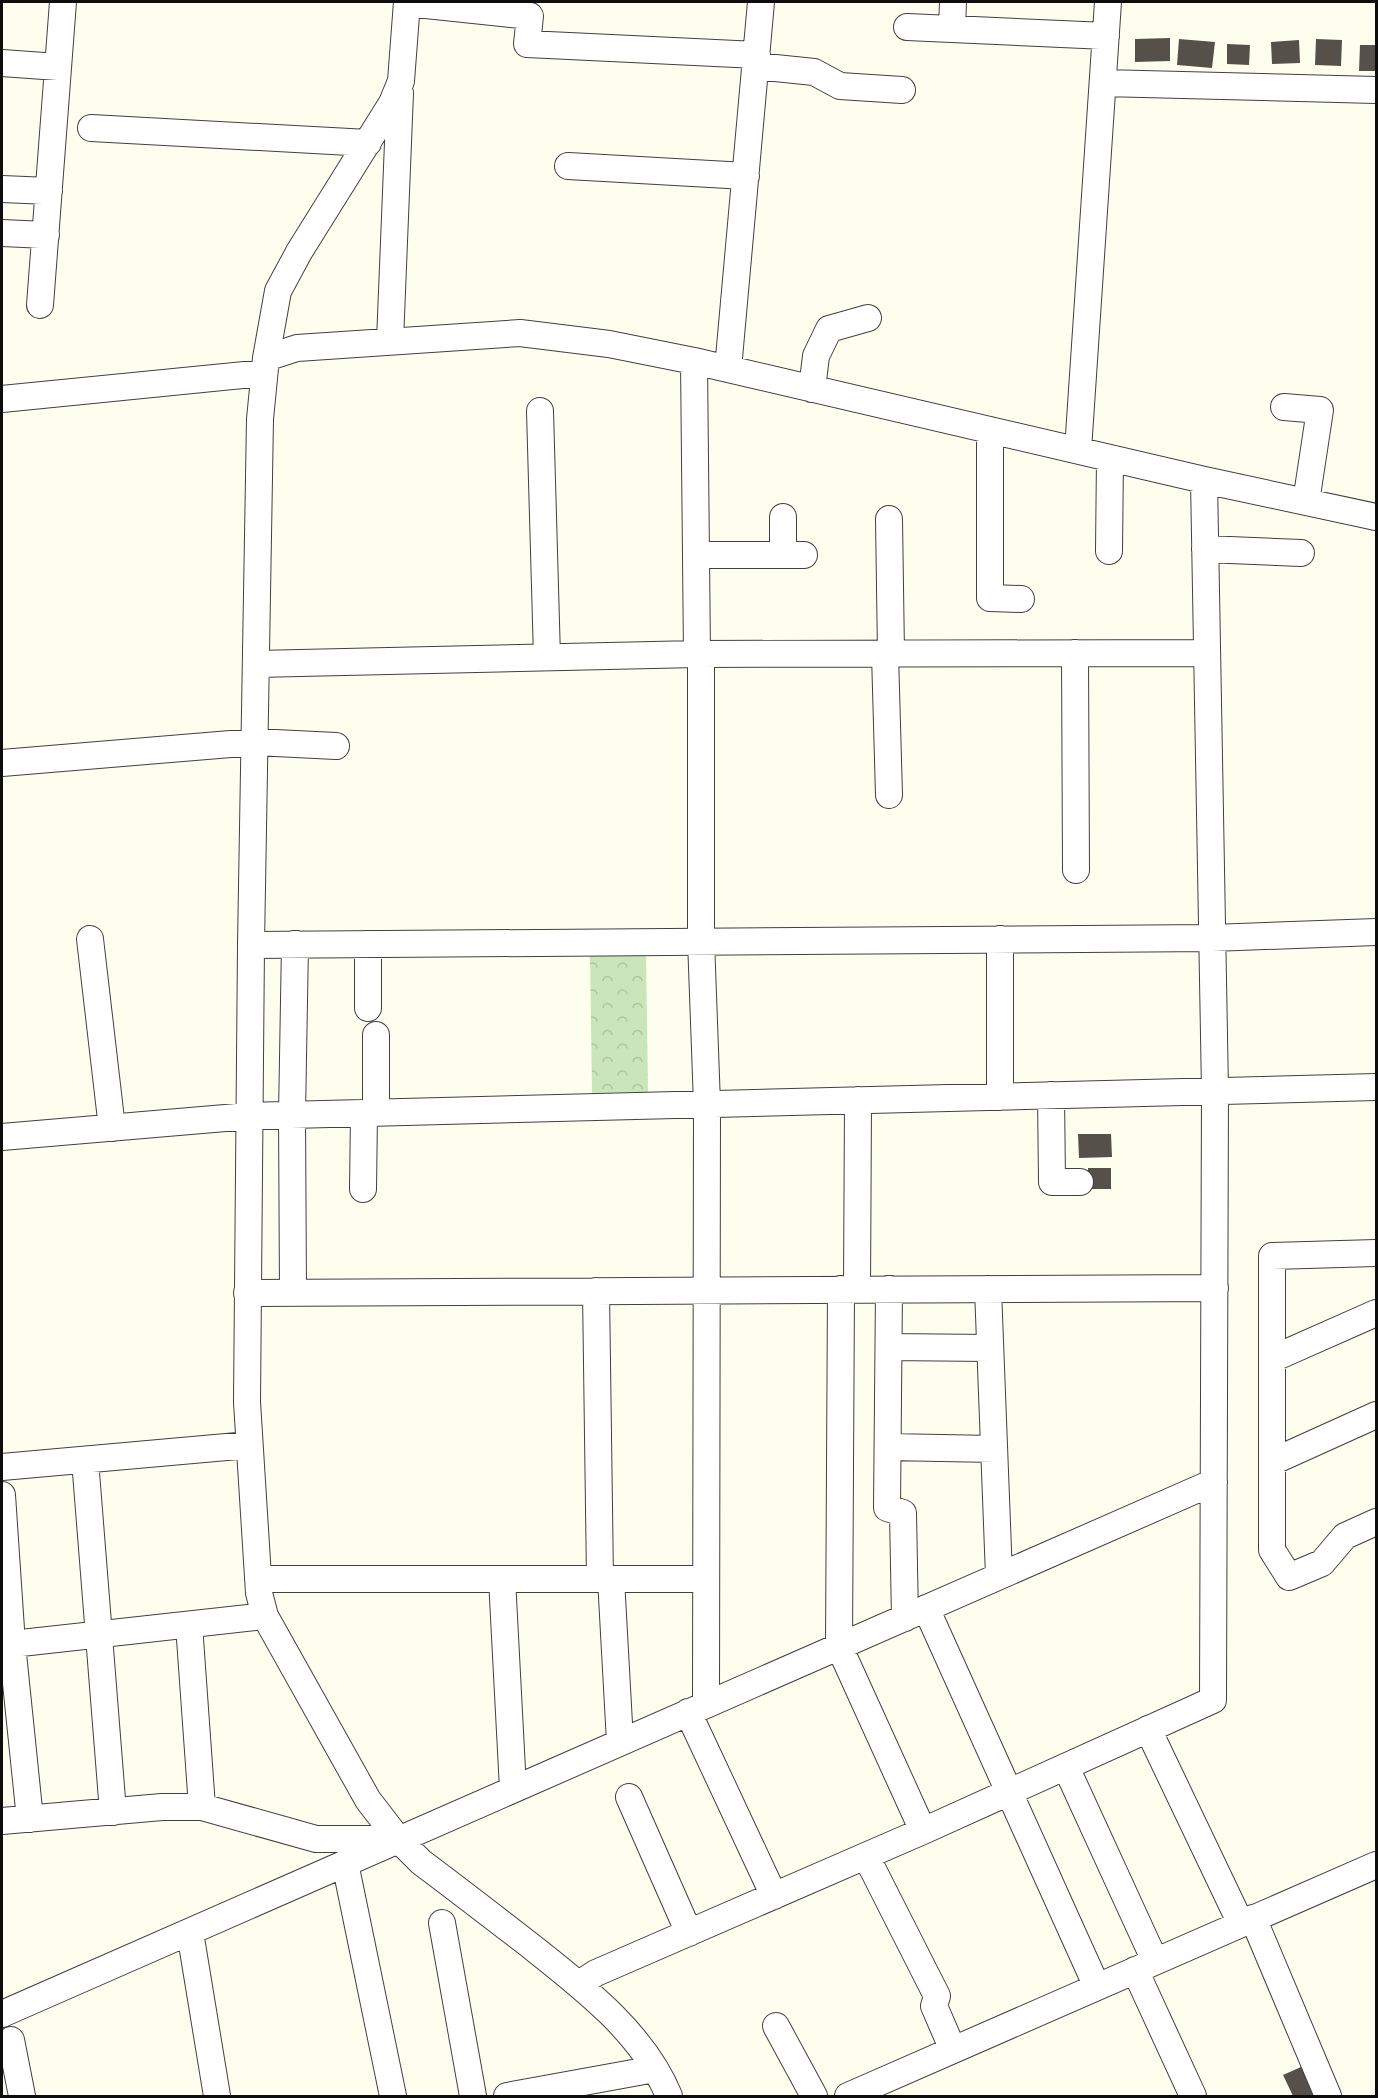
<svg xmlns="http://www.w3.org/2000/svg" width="1378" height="2098" font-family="Lora,serif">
	<defs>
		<pattern id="park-crowns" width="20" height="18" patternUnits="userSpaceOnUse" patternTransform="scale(1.5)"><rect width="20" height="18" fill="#c9e6bb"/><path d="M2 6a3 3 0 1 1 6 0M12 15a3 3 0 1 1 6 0" fill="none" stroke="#abc4a0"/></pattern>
	</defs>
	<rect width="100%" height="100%" fill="#fefeef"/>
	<path fill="url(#park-crowns)" d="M646,951L648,1092L592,1093L590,952Z"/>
	<path fill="#55514a" d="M1170,38V61L1135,62V39Z
		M1179,39L1215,42L1212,68L1177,65Z
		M1316,39L1342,40L1341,66L1315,65Z
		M1299,40L1300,63L1272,64L1271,42Z
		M1227,44L1250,45L1249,65L1227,64Z
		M1360,45H1376V71H1359Z
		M1078,1134H1111L1112,1157L1079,1158Z
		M1088,1168H1111V1189H1088Z
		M1307,2061L1320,2096H1293L1283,2075L1301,2067L1300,2064Z"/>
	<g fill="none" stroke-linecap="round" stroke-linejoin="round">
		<defs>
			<path id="minor" d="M407,2L401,81L392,103L299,252L278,291L266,358L260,419L251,945L247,1402L259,1593L265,1616L368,1800L398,1839L421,1862C457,1889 492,1916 527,1943C580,1985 643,2032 669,2096
				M407,3L530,16L527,44L757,55
				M907,27L1106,36
				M952,29L953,2
				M2,63L58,67
				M756,66L814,72L840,86L902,90
				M1103,83L1376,90
				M91,128L368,143
				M568,166L746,176
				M2,189L49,191
				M2,233L46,235
				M40,305L63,2
				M390,341L400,93
				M266,358L297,348L520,333L609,344L694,361L1204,480L1376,517
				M694,361L697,654
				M728,369L761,2
				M812,389L816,356L829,329L868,318
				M2,399L264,373
				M1284,407L1320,410L1306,502
				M540,411L547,657
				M990,430V598L1021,599
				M1078,450L1108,2
				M889,519L891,654
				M1205,549L1301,553
				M1109,551L1110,458
				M696,555H804
				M783,555V517
				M1075,653L1076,870
				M701,654V940L707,1104L706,1705
				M885,654L889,795
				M256,664L697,654L1207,653
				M2,763L255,742L336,746
				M90,939L112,1128
				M1000,939V1097
				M251,945L1212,938L1376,932
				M368,1008V944
				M1051,1095L1052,1182H1080
				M376,1113V1035
				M2,1137L249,1116L1376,1087
				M363,1189L364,1113
				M1376,1253L1272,1256V1550L1289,1577L1322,1563L1345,1536L1376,1522
				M841,1289L839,1646L923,1831
				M857,1289L858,1100
				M889,1289L887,1508L903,1513L905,1618
				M988,1289L999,1576
				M596,1291L600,1579
				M293,1292L292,1115L295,944
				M247,1293L1215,1288
				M889,1347L990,1348
				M1272,1359L1376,1313
				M888,1447L994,1449
				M85,1460L113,1812
				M1272,1462L1376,1415
				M2,1467L249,1445
				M2,1495L12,1644L30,1819
				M258,1579H706
				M502,1579L513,1789
				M611,1579L620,1742
				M926,1608L1097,1987
				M189,1625L202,1807
				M12,1644L265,1616
				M688,1712L774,1896
				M1148,1729L1241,1924
				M1066,1767L1155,1961
				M629,1797L689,1933
				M2,1821L162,1807H202L316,1839H389
				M866,1856L937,1996L934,2006L953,2050
				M345,1863L393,2096
				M1253,1918L1328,2096
				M442,1923L473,2096
				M190,1932L217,2096
				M1135,1970L1193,2096
				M579,1984L596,1973L923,1831L1213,1700L1215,1091L1204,480
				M2,2014L1214,1482
				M776,2026L814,2096
				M11,2040L22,2096
				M507,2096L655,2069
				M848,2096L1376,1865"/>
		</defs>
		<use href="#minor" stroke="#404040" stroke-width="28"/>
		<use href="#minor" stroke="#fff" stroke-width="26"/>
	</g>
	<rect width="1378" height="2098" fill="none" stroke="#0d0d0d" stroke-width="6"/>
</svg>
